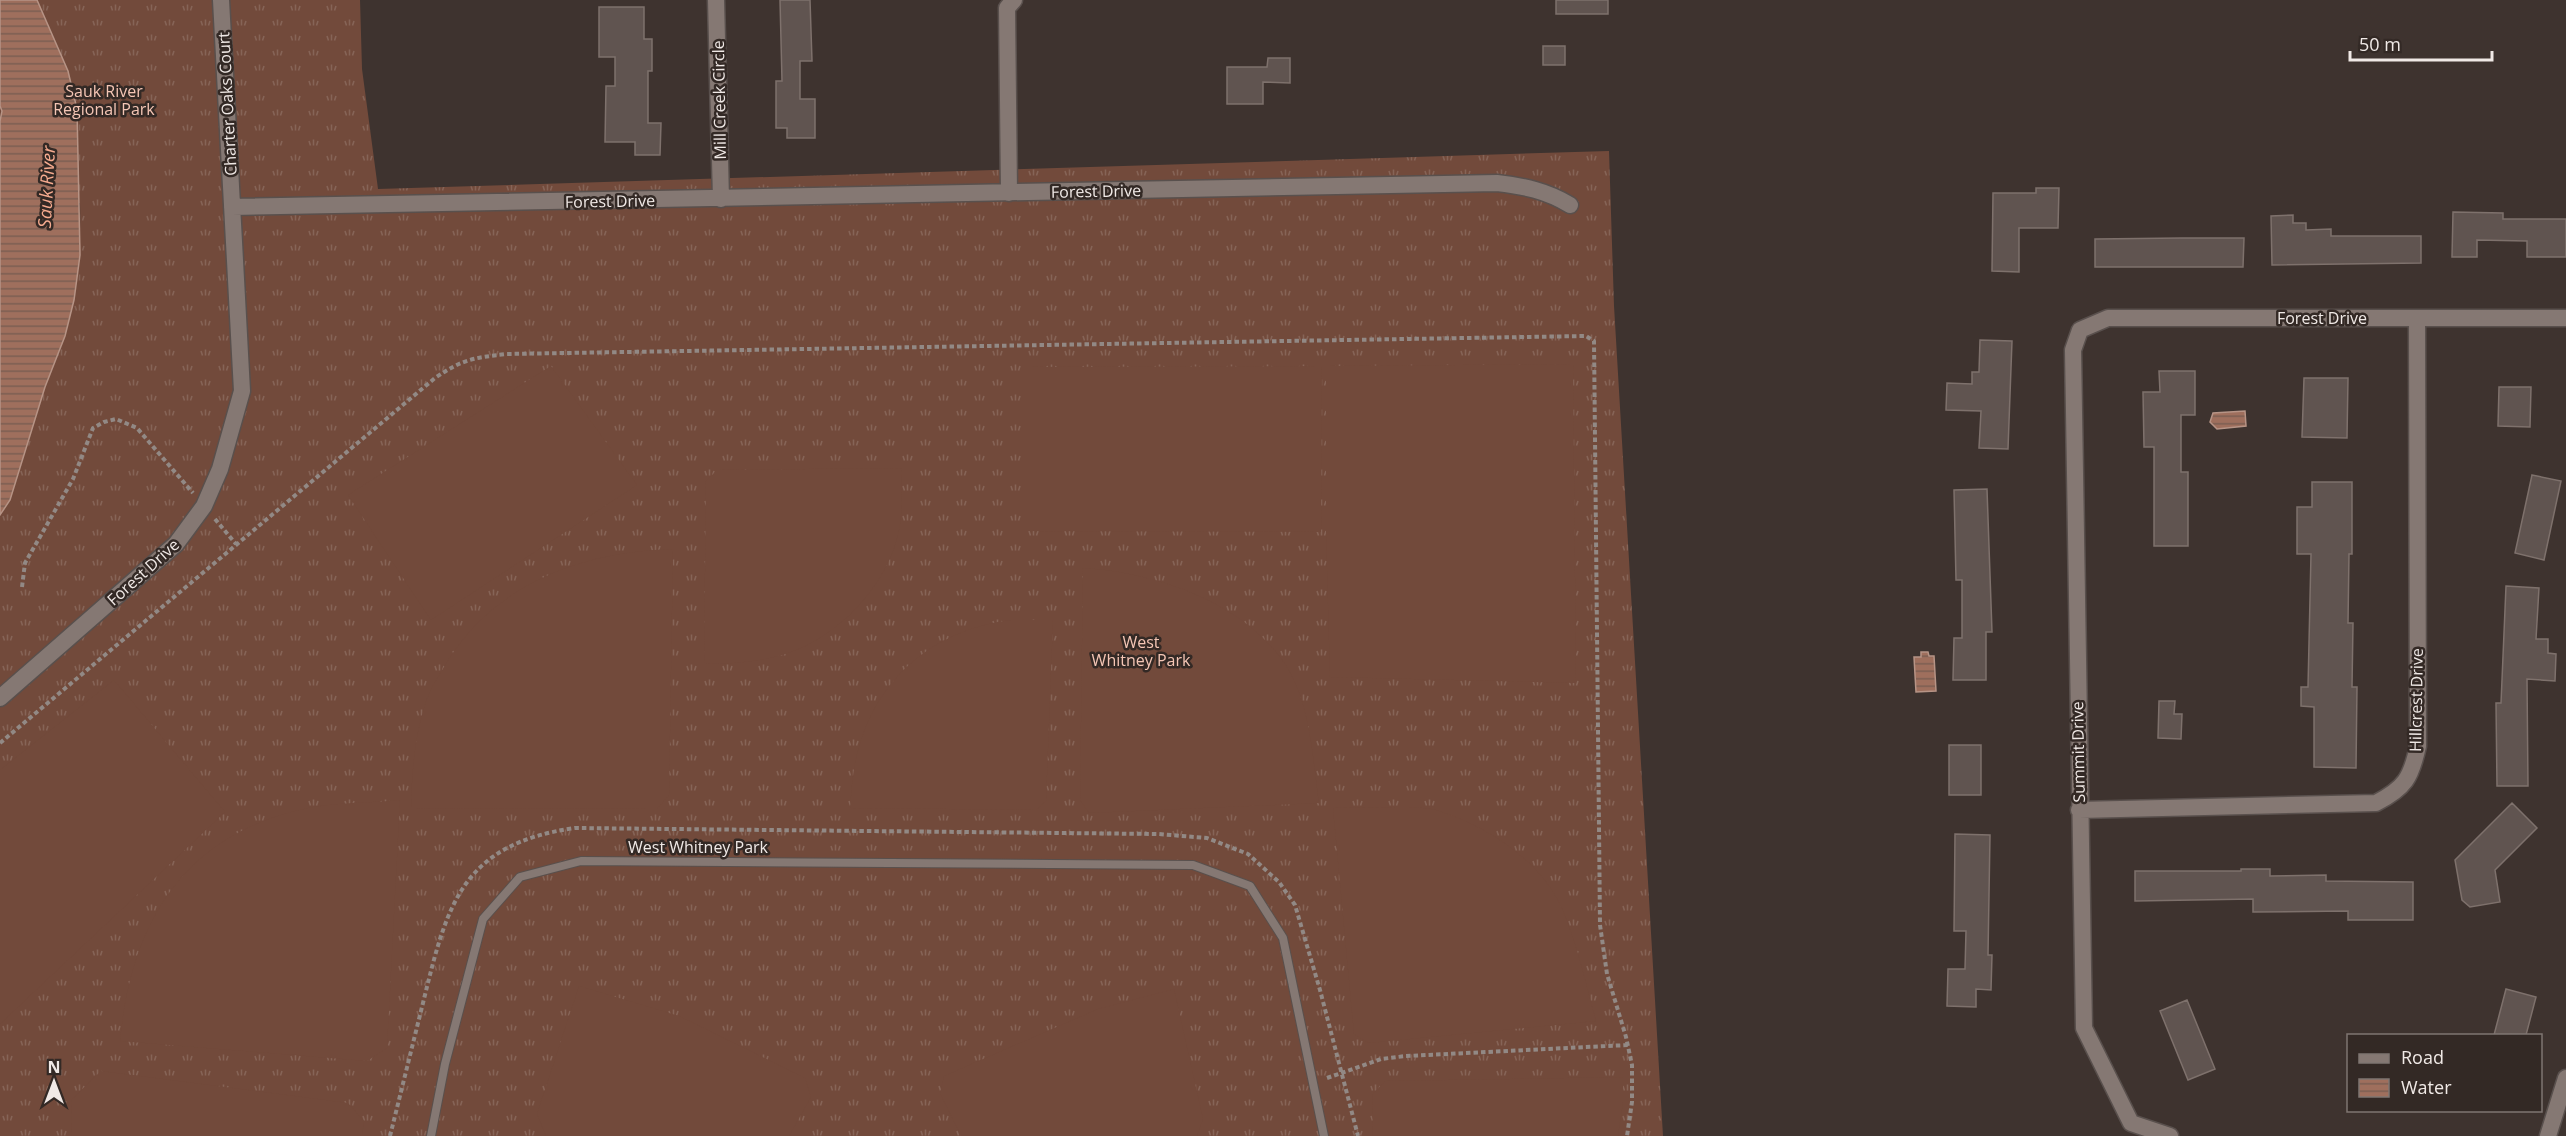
<svg xmlns="http://www.w3.org/2000/svg" width="2566" height="1136" font-family="'Open Sans',sans-serif">
	<defs>
		<pattern id="grass-tufts" width="24" height="20" patternUnits="userSpaceOnUse" patternTransform="scale(1.5)"><rect width="24" height="20" fill="#724a3b"/><path d="M3 7l-1-3M5 7V3M7 7l1-3M15 17l-1-3M17 17v-4M19 17l1-3" fill="none" stroke="#866457"/></pattern>
		<pattern id="water-rules" width="6" height="5" patternUnits="userSpaceOnUse" patternTransform="scale(1.5)"><rect width="6" height="5" fill="#9f6f5d"/><path d="M0 2.5h6" fill="none" stroke="#7c5f53"/></pattern>
	</defs>
	<rect width="100%" height="100%" fill="#3e332f"/>
	<path fill="url(#grass-tufts)" d="M0,0H360L362,69L378,189L1609,151L1614,306L1663,1136H0V515L10,500C22,464 32,427 44,390C50,371 60,354 65,335C78,291 81,247 80,203L0,205Z"/>
	<path fill="#724a3b" d="M1573,364L1576,683L1330,677L1326,531V366Z
		M551,366L637,485L431,620L348,495Z
		M1322,366L1321,532L1023,531V367Z
		M901,468C901,486 903,506 900,524C892,582 838,639 782,655C757,662 730,664 704,664L706,481L717,470Z
		M673,549L669,795L657,809L411,808C412,774 414,740 424,708C428,693 436,680 444,667C493,584 580,552 673,549Z
		M1083,568C1157,572 1253,605 1291,674C1311,713 1313,761 1319,803L1089,813L1080,800Z
		M1011,620H1053L1046,801L1036,810L850,808C852,786 853,764 860,744C881,673 939,629 1011,620Z
		M114,680L225,812L0,1024V770Z
		M400,800L387,1048L367,1061L120,1041C132,918 186,832 313,807C342,802 371,803 400,800Z
		M1397,807C1412,807 1428,807 1442,812C1491,828 1543,863 1563,911C1578,946 1586,985 1596,1021L1369,1043L1354,1034L1333,808Z
		M579,986L679,1016L805,1078L811,1097L789,1136H546L537,1114Z
		M1174,989L1203,1119L1197,1136H961L940,1093L944,1076L1098,1009Z
		M101,1071L348,1103L364,1121L362,1136H72L71,1100Z
		M1623,1077V1102L1618,1136H1373L1372,1095L1385,1081Z"/>
	<path fill="url(#water-rules)" stroke="#b79486" stroke-width="1.5" d="M0,0H37L68,71L77,109L80,255L74,300L65,336L45,387L10,500L0,515V121L2,111L0,106Z
		M2245,411L2246,426L2217,429L2210,422L2213,413Z
		M1921,652H1928L1929,656H1934L1936,691L1916,692L1914,657H1921Z"/>
	<path fill="#605450" stroke="#7e716c" stroke-width="1.5" d="M780,0H810L812,61H800V99H815V138H787V128H776V81H782Z
		M1556,0H1608V14H1556Z
		M599,7H644V39H652V71H648V123H661L660,155H635V142H605L606,86H615V57H599Z
		M1543,46H1565V65H1543Z
		M1268,58H1290V83L1263,82V104H1227V67H1267Z
		M2036,188H2059L2058,228H2019V272L1992,271L1993,193H2036Z
		M2453,212L2503,213V219H2566V257H2527V241L2477,240V257H2452Z
		M2293,215V223H2306V230L2331,229V236H2421V263L2272,265L2271,216Z
		M2182,238H2244L2243,267H2095V239Z
		M1980,340L2012,341L2008,449L1979,448L1981,411L1946,410L1947,383L1972,384V372H1979Z
		M2159,371H2195V415H2181V472H2188V546H2154V447H2144L2143,392H2160Z
		M2304,378H2348L2347,438L2302,437Z
		M2499,387H2531L2530,427L2498,426Z
		M2532,475L2561,481L2544,560L2515,553Z
		M2312,482H2352V554H2349L2348,623H2353L2352,687H2357L2356,768L2314,767V707L2301,706V687H2308L2311,554H2297V507H2312Z
		M1987,489L1992,632H1986V680H1953L1954,638H1962V580H1956L1954,490Z
		M2506,586L2539,588L2536,639H2548V653L2556,654L2555,681L2527,679L2528,786H2497L2496,703H2501Z
		M2159,701H2175L2174,714H2182L2181,739L2158,738Z
		M1949,745H1981V795H1949Z
		M2512,803L2537,828L2495,870L2500,902L2470,907L2462,900L2455,860Z
		M1955,834L1990,835L1988,955H1992L1991,990L1976,989V1007L1947,1006L1948,969H1965L1966,931H1954Z
		M2241,869H2270V876L2326,875V881L2413,882V920H2348V911L2253,912V899L2135,901V871H2241Z
		M2506,989L2536,997L2526,1035H2494Z
		M2187,1000L2215,1069L2188,1080L2160,1011Z"/>
	<g fill="none" stroke-linecap="round" stroke-linejoin="round">
		<defs>
			<path id="service" d="M431,1136L445,1064L483,919L520,877L581,861L1193,865L1250,886L1283,938L1324,1136"/>
			<path id="minor" d="M716,0L721,199
				M1009,193L1007,8L1014,0
				M232,207L1497,183C1524,186 1547,191 1570,205
				M0,698L176,544L204,506L220,469L242,391L221,0
				M2079,810L2376,803C2405,788 2411,778 2418,746L2417,318
				M2170,1136L2131,1123L2084,1028L2073,350L2080,330L2108,318H2566
				M2548,1136L2566,1078"/>
		</defs>
		<use href="#service" stroke="#59504d" stroke-width="10"/>
		<use href="#minor" stroke="#59504d" stroke-width="19"/>
		<path stroke="#928985" stroke-width="4" stroke-dasharray="4.5 3" stroke-linecap="butt" d="M215,519L236,544
			M22,587L25,563L73,479L93,428L104,422L116,419L137,428L193,493
			M0,743L435,378C463,359 473,358 506,354L1586,336L1594,341L1600,925L1607,974L1626,1037L1632,1065V1102L1627,1136
			M1327,1078L1381,1059L1406,1056L1628,1045
			M390,1136C401,1092 412,1047 423,1003C447,905 461,844 575,828L1158,834L1207,838L1248,854L1279,882L1295,905L1320,990L1358,1136"/>
		<use href="#service" stroke="#857873" stroke-width="8"/>
		<use href="#minor" stroke="#857873" stroke-width="16"/>
	</g>
	<g text-anchor="middle" stroke-width="5" stroke-linejoin="round" paint-order="stroke">
		<g font-size="16" fill="#f5c6b5" stroke="#332925">
			<text x="104" y="97">Sauk River<tspan x="104" dy="18">Regional Park</tspan></text>
			<text x="1141" y="648">West<tspan x="1141" dy="18">Whitney Park</tspan></text>
		</g>
		<g font-size="16" fill="#f0e9e6" stroke="#332925">
			<text transform="translate(719 100) rotate(-91)" y="6">Mill Creek Circle</text>
			<text transform="translate(227 104) rotate(-93)" y="6">Charter Oaks Court</text>
			<text transform="translate(1096 191) rotate(-1)" y="6">Forest Drive</text>
			<text transform="translate(610 201) rotate(-1)" y="6">Forest Drive</text>
			<text x="2322" y="324">Forest Drive</text>
			<text transform="translate(143 572) rotate(-42)" y="6">Forest Drive</text>
			<text transform="translate(2416 700) rotate(-89)" y="6">Hillcrest Drive</text>
			<text transform="translate(2078 752) rotate(-91)" y="6">Summit Drive</text>
			<text x="698" y="853">West Whitney Park</text>
		</g>
		<g font-size="18" font-style="italic" fill="#f6ab8f" stroke="#332925">
			<text transform="translate(47 187) rotate(-87)" y="6">Sauk River</text>
		</g>
	</g>
	<rect x="2347" y="1034" width="195" height="78" fill="#332925" stroke="#7f7672" stroke-width="1.5"/>
	<rect x="2359" y="1054" width="30" height="9" fill="#857873" stroke="#7f7672" stroke-width="1.5"/>
	<text x="2401" y="1064" font-size="18" fill="#f0e9e6">Road</text>
	<rect x="2359" y="1079" width="30" height="18" fill="url(#water-rules)" stroke="#7f7672" stroke-width="1.5"/>
	<text x="2401" y="1094" font-size="18" fill="#f0e9e6">Water</text>
	<g transform="translate(54 1082)" stroke="#332925" stroke-width="4.5" paint-order="stroke">
	<path d="M0-4.5L10 22L0 15L-10 22Z" fill="#f0e9e6"/>
	<text y="-9" font-size="16" font-weight="bold" text-anchor="middle" fill="#f0e9e6">N</text>
	</g>
	<path d="M2350 51v9h142v-9" fill="none" stroke="#f0e9e6" stroke-width="3"/>
	<text x="2359" y="51" font-size="18" fill="#f0e9e6" stroke="#332925" stroke-width="4.5" paint-order="stroke">50 m</text>
</svg>
